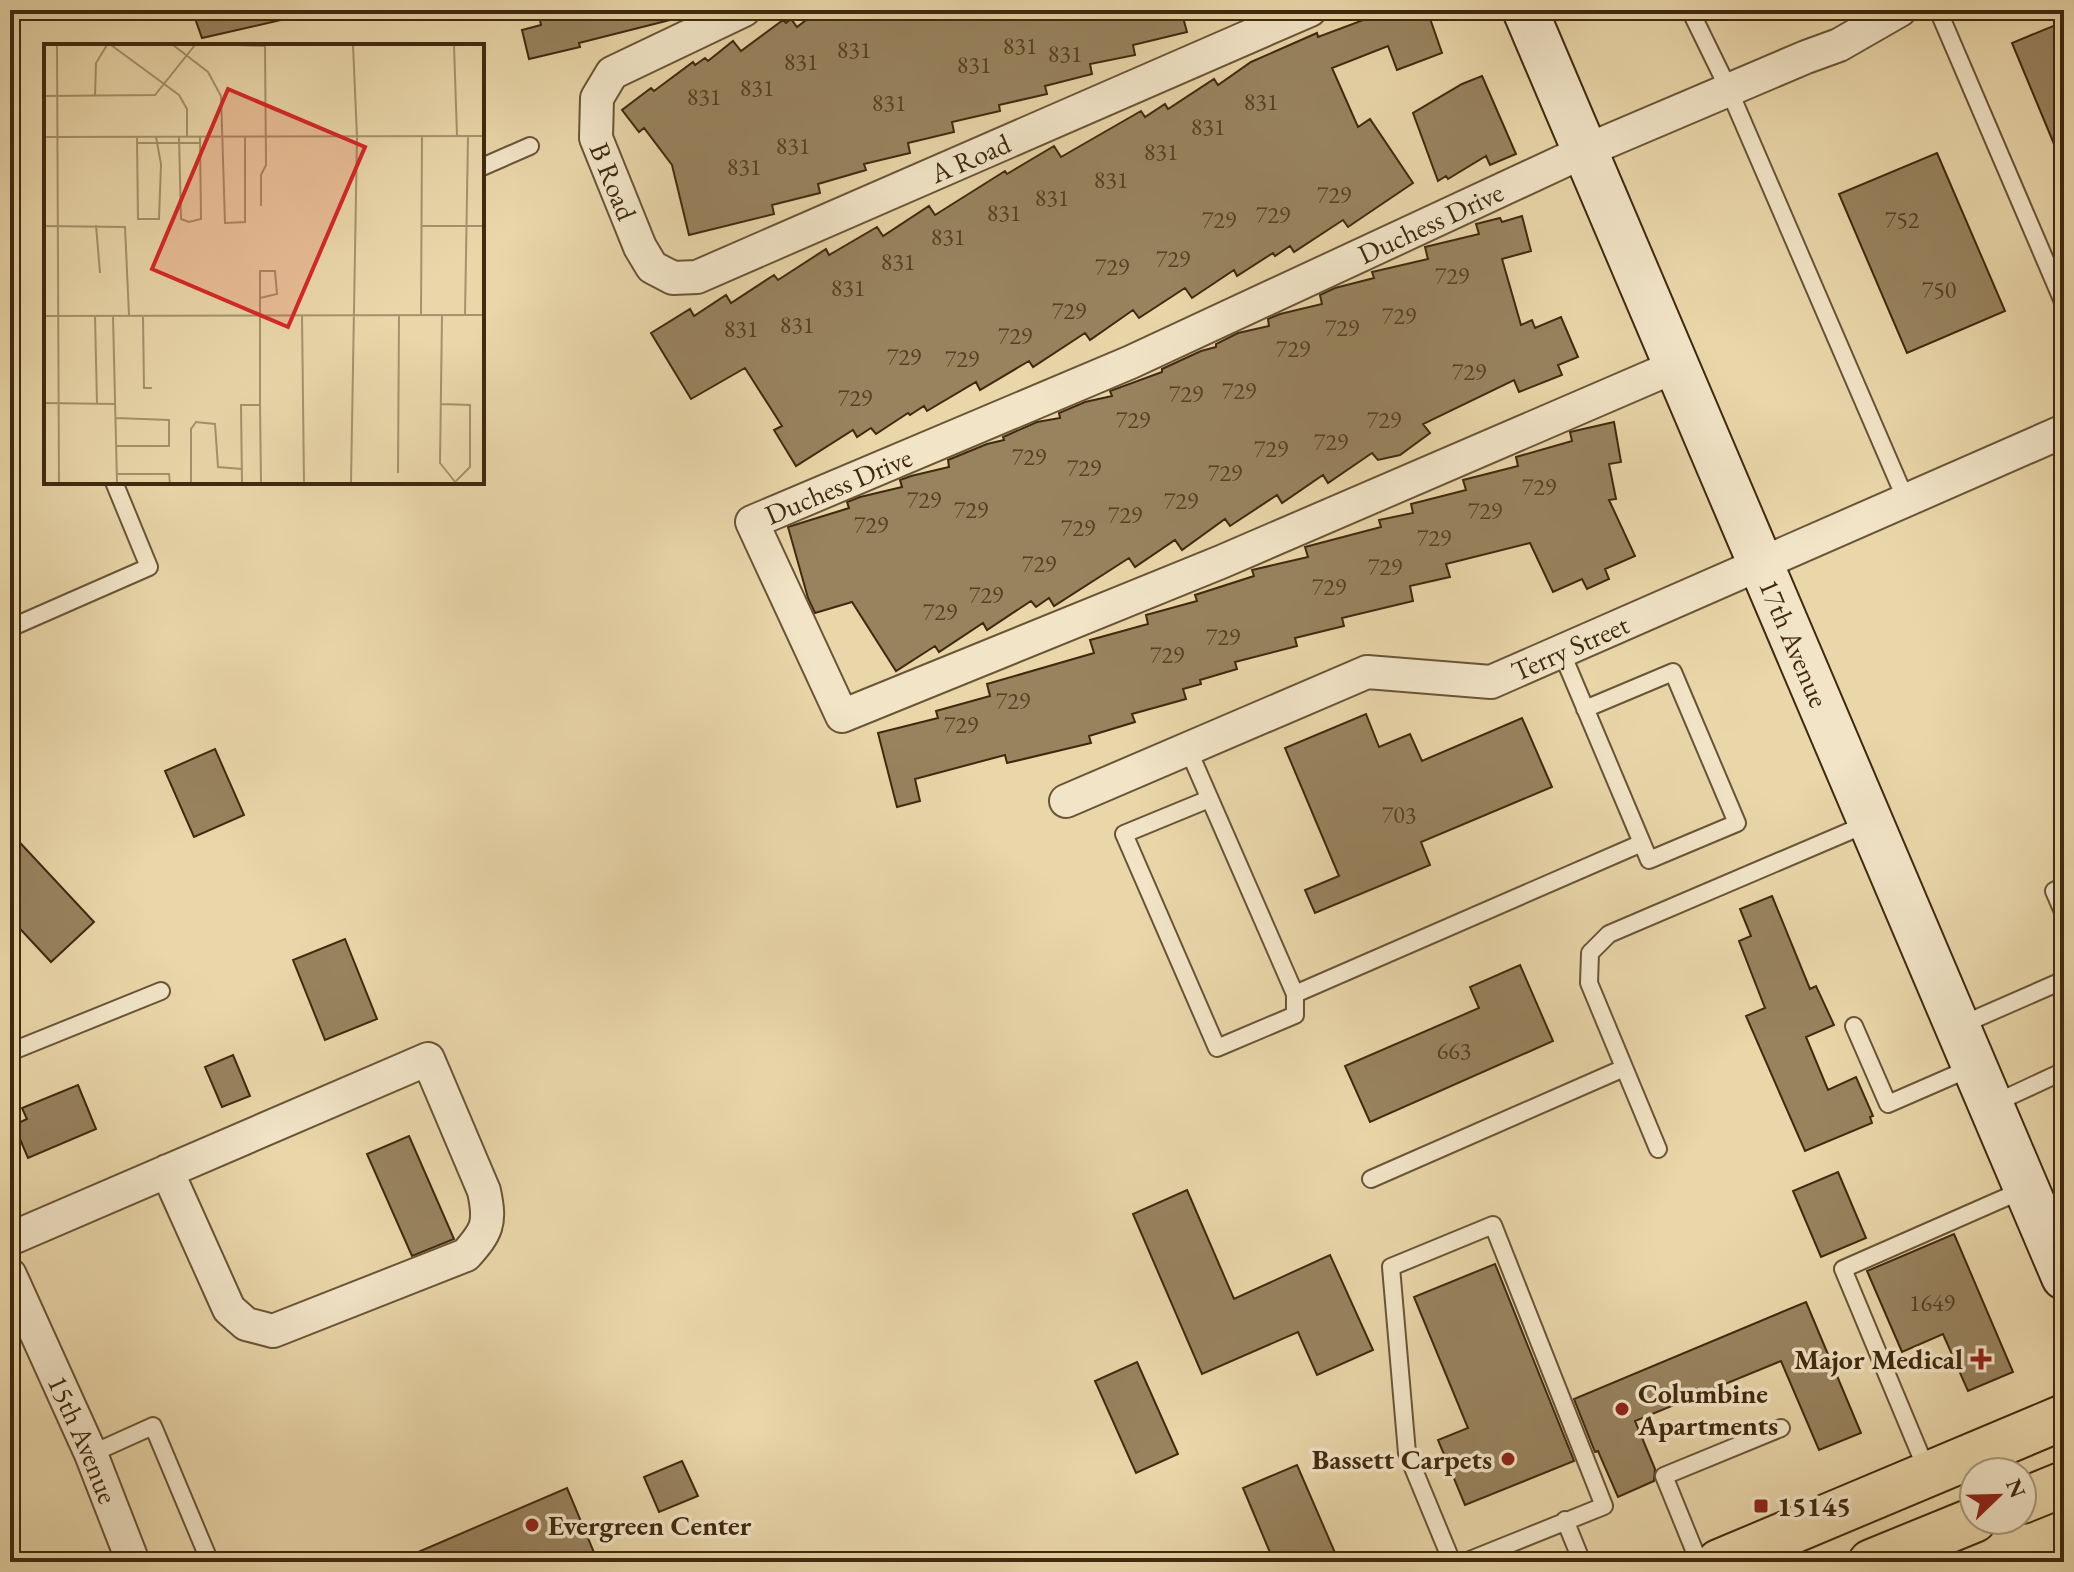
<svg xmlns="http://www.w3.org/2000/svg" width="2074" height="1572" font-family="'EB Garamond',serif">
	<rect width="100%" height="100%" fill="#e9d6a9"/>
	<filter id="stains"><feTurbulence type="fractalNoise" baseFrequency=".0025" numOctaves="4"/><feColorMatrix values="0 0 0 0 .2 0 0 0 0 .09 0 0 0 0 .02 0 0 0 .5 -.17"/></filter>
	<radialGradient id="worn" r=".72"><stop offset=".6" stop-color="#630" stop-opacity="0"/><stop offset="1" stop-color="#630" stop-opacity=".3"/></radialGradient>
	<path fill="#98835f" stroke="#40290f" stroke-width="2" d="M192,10H280L281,20L202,38Z
		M538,10H672L674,19L579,43L580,47L529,59L522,30L541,25Z
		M819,10H1126L1127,16L1151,10H1181L1187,32L1133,45L1135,55L1090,64L1092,74L1045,86L1047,94L999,105L1000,111L952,122L954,132L908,143L910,153L864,164L866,170L818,184L820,193L772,205L774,214L689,235L672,165L644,128L639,132L622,110L651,88L654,91L693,62L695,65L705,58L708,61L733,41L741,51L783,20L786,23L791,19L797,27Z
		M1375,10H1427L1442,53L1397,70L1388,46L1332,68L1358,127L1370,119L1413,183L1348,227L1343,220L1294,252L1290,246L1275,256L1273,253L1237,276L1234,270L1192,298L1185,288L1139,318L1133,310L1090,340L1085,333L1033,367L1029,361L980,390L976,382L927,411L924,406L910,415L908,413L876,434L871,428L857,437L853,430L796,466L774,430L782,426L745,368L691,399L651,333L690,309L694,316L726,295L731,303L774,275L778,280L826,249L829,255L877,227L883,236L929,206L935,215L1005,171L1007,174L1054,146L1061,157L1141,111L1145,117L1165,104L1168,109L1214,79L1218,85L1251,62L1317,33L1318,37L1377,15Z
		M2058,24L2064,40V168L2012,43Z
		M1482,76L1516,154L1490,165L1486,156L1448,179L1446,176L1438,181L1413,113L1462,84Z
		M1937,153L2005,311L1907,353L1839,194Z
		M1522,216L1531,251L1502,259L1521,325L1532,320L1535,328L1561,317L1578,357L1558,365L1562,375L1519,392L1514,380L1423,424L1430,433L1400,455L1378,460L1372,453L1328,483L1323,475L1282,503L1277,495L1230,526L1225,519L1182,550L1175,540L1135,567L1129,558L1054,606L1049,598L1036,607L1031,601L987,630L983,623L939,652L935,646L896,671L852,602L815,613L808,598L788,527L849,508L847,502L860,497L902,487L900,480L911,476L949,467L948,460L987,444L1004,440L1003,437L1037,422L1060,418L1059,413L1085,402L1112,396L1110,391L1162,372V369L1201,351L1216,347V344L1238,333L1269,326L1268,319L1280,314L1322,304L1320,295L1335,288L1374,278L1372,272L1428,259L1425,247L1479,234L1476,224L1500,218L1502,222Z
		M1614,422L1621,462L1609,464L1616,499L1609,500L1635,556L1605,569L1609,579L1587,589L1582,579L1553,592L1530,543L1446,564L1450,577L1410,586L1413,601L1342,618L1344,626L1295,638L1297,646L1235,662L1237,669L1200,680L1201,684L1183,689L1186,699L1132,714L1135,722L1089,736L1091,743L1007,763L1005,755L915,779L920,801L897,807L878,733L938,718L936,711L990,696L987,684L1094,653L1090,640L1148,624L1146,615L1197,601L1195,595L1254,576L1252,570L1308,557L1305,547L1381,527L1379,520L1413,513L1411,504L1466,490L1463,480L1518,466L1516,457L1572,441L1570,432Z
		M1366,714L1379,747L1410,734L1422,761L1522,718L1552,787L1421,842L1430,865L1315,913L1305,890L1339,876L1285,748Z
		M215,749L244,815L194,837L165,771Z
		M10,832L94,922L51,962L10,918Z
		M1772,896L1810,989L1816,986L1834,1025L1806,1037L1828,1090L1856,1077L1873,1116L1870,1117L1872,1123L1805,1151L1746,1016L1765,1008L1739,941L1751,936L1740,909Z
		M345,939L377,1019L325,1040L293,960Z
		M1520,965L1553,1041L1370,1122L1345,1066L1479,1008L1470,987Z
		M233,1055L250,1096L222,1107L205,1067Z
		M78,1085L96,1129L28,1158L14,1125L27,1119L22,1108Z
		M409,1136L454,1239L412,1256L367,1154Z
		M1838,1172L1866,1238L1821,1257L1793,1191Z
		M1187,1190L1234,1299L1330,1255L1373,1350L1317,1375L1298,1332L1202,1374L1133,1214Z
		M1954,1234L2013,1372L1968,1391L1943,1334L1902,1352L1867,1271Z
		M1495,1264L1574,1461L1465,1505L1438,1440L1468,1428L1414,1297Z
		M1806,1302L1861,1433L1819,1450L1781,1361L1635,1421L1655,1469L1654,1481L1618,1497L1598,1451L1595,1452L1574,1399Z
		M1137,1362L1178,1454L1136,1473L1095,1381Z
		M682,1461L698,1496L659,1512L644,1477Z
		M1297,1465L1339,1562H1274L1243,1488Z
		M567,1488L598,1562H395Z"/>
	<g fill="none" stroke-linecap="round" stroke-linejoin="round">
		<defs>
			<path id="lane" d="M1690,10L1729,90L1906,500
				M1938,10L2064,304
				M482,167L530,146
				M10,628L149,567L114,482
				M1585,709L1673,672L1737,823L1649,860L1642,843
				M1188,749L1295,994L1642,843L1561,651
				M1209,799L1124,834L1217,1048L1295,1015V994
				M2064,886L2054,891L2064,914
				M1854,1026L1888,1104L1973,1067
				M1959,1026L2064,980
				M10,1052L161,991
				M1993,1104L2064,1071
				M1658,1149L1589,983L1590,953L1609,934L1869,823
				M1371,1179L1624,1068
				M91,1454L153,1426L210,1562
				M1928,1473L1843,1269L2025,1189
				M1565,1520L1582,1562
				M1452,1562L1407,1453L1391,1267L1493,1225L1604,1506L1465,1562
				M1699,1562L1664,1476L1781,1428"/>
			<g id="street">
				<path id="s1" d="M744,10L612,73L597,98L596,138L640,247L652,267L673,278L697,277L1310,10"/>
				<path id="s2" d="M1676,366L1221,562L842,716L752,522L1131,362L1585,151L1806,57L1839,45L1900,10"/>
				<path id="s3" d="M1066,801L1367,672L1491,682L2064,431"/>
				<path d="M10,1239L428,1059L484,1191C491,1224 487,1231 466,1255L273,1331L246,1324L229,1309L167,1171"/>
				<path id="s4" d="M10,1275L91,1454L133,1562"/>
			</g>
			<g id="secondary">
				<path id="s5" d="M1525,10L2064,1277"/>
			</g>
			<path id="highway" d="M2022,1501L2064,1484
				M1719,1562L2064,1417
				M1871,1562L1974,1520"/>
		</defs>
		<use href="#lane" stroke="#6a5436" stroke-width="20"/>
		<use href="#street" stroke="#6a5436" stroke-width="36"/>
		<use href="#secondary" stroke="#40290f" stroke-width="48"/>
		<use href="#highway" stroke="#40290f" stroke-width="48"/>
		<use href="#lane" stroke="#f1e4c7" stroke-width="16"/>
		<use href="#street" stroke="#f1e4c7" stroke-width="32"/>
		<use href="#secondary" stroke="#f1e4c7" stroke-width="44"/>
		<use href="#highway" stroke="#e9d6a9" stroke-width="44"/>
	</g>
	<g fill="#8f2418" stroke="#f1e4c7" stroke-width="3">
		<path d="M1977 1347h8v8h8v8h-8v8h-8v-8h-8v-8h8z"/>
		<circle cx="1622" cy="1409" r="8"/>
		<circle cx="1508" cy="1459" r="8"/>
		<rect x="1753" y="1498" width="16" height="16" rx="4"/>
		<circle cx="532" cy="1525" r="8"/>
	</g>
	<g text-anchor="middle" stroke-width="7" stroke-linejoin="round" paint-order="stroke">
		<g font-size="24" fill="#564023">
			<text x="1020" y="54">831</text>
			<text x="854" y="58">831</text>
			<text x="1065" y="62">831</text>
			<text x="801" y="70">831</text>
			<text x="974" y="73">831</text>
			<text x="757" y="96">831</text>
			<text x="704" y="105">831</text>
			<text x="1261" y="110">831</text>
			<text x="889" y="111">831</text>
			<text x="1208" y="135">831</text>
			<text x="793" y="154">831</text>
			<text x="1161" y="160">831</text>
			<text x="744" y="175">831</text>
			<text x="1111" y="188">831</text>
			<text x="1334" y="203">729</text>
			<text x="1052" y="206">831</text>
			<text x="1004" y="221">831</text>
			<text x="1273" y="223">729</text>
			<text x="1219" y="228">729</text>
			<text x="1902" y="228">752</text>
			<text x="948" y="245">831</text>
			<text x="1173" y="267">729</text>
			<text x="898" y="270">831</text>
			<text x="1112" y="275">729</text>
			<text x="1452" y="284">729</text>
			<text x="848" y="296">831</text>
			<text x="1939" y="298">750</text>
			<text x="1069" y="319">729</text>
			<text x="1399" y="324">729</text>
			<text x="797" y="333">831</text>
			<text x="1342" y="336">729</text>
			<text x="741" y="337">831</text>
			<text x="1015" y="344">729</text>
			<text x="1293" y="357">729</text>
			<text x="904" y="365">729</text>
			<text x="962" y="367">729</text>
			<text x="1469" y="380">729</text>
			<text x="1239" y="399">729</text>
			<text x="1186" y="402">729</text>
			<text x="855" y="406">729</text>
			<text x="1133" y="428">729</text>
			<text x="1384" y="428">729</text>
			<text x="1331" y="450">729</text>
			<text x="1271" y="457">729</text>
			<text x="1029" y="465">729</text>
			<text x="1084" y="476">729</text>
			<text x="1225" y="481">729</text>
			<text x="1539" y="495">729</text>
			<text x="924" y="508">729</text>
			<text x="1181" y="509">729</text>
			<text x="971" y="518">729</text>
			<text x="1485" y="519">729</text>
			<text x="1125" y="523">729</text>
			<text x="871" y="533">729</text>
			<text x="1078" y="536">729</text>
			<text x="1434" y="546">729</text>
			<text x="1039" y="572">729</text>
			<text x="1385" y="575">729</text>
			<text x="1329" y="595">729</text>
			<text x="986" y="603">729</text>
			<text x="940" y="620">729</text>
			<text x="1223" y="645">729</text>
			<text x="1167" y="663">729</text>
			<text x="1013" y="709">729</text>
			<text x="961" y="733">729</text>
			<text x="1399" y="823">703</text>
			<text x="1454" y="1059">663</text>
			<text x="1932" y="1311">1649</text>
		</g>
		<g font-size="28" fill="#40290f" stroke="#f1e4c7">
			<text dy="10" stroke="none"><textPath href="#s1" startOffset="702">A Road</textPath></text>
			<text dy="10" stroke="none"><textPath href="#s1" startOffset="262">B Road</textPath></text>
			<text dy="10" stroke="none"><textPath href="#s2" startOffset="1860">Duchess Drive</textPath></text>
			<text dy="10" stroke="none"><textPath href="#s2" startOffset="1212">Duchess Drive</textPath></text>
			<text dy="10" stroke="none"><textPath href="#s5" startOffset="688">17th Avenue</textPath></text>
			<text dy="10" stroke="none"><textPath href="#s3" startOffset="538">Terry Street</textPath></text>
			<text dy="10" stroke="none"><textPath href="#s4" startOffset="180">15th Avenue</textPath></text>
		</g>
		<g font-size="28" font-weight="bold" fill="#40290f" stroke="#f1e4c7" text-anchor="start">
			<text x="1963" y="1369" text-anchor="end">Major Medical</text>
			<text x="1638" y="1403">Columbine<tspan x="1638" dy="32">Apartments</tspan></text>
			<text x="1492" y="1469" text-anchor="end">Bassett Carpets</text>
			<text x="1777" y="1516">15145</text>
			<text x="548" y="1535">Evergreen Center</text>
		</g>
	</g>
	<g transform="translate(44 44)">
		<rect width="440" height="440" fill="#e9d6a9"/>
		<path fill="none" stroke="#a5916b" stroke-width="2" d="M13,1L15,439M67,1L135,51L143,65V93M129,1L164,28L177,52L181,179L201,178V93M195,1L221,2M410,1L413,92M0,52L111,51L151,1M51,52L52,19L63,1M0,93L440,92M93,93L94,175H115L117,120L112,93M135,93L137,175L145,178L157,175L156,93M93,99H156M217,162V131L222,121L221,1M52,181L56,229M0,182L81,183L85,271M378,182H440M216,254L233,250L231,227H216V361L217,439M258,271L260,439M377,271L378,92M421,271L424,92M0,272L440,271M51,272L53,360M69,272L73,439M99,272L100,344H108M398,272L396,419L412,439M0,359L72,360M397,360L426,361V423L412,437M72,374L125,376V402H73M354,429L355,271M73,430H125L126,439M147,439V385L152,378L171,380L174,423L198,425M198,439L197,361H216M307,439L313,93L309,1"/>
		<path fill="#d62828" fill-opacity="0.15" stroke="#d62828" stroke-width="4" d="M184,45L321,103L244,283L108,225Z"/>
		<rect width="440" height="440" fill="none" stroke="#40290f" stroke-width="4"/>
	</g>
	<rect width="2074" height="1572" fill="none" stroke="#e9d6a9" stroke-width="40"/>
	<rect x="12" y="12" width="2050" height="1548" fill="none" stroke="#40290f" stroke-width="4"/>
	<rect x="20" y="20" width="2034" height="1532" fill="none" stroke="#40290f" stroke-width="2"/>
	<g transform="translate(1998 1496) rotate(67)"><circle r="38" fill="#f1e4c7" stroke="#aa997d" stroke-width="2"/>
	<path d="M0-6L14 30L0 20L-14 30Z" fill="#8f2418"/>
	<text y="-12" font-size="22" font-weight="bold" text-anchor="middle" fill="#40290f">N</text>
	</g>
	<rect width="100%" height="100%" filter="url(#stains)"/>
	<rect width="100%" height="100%" fill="url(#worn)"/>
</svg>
